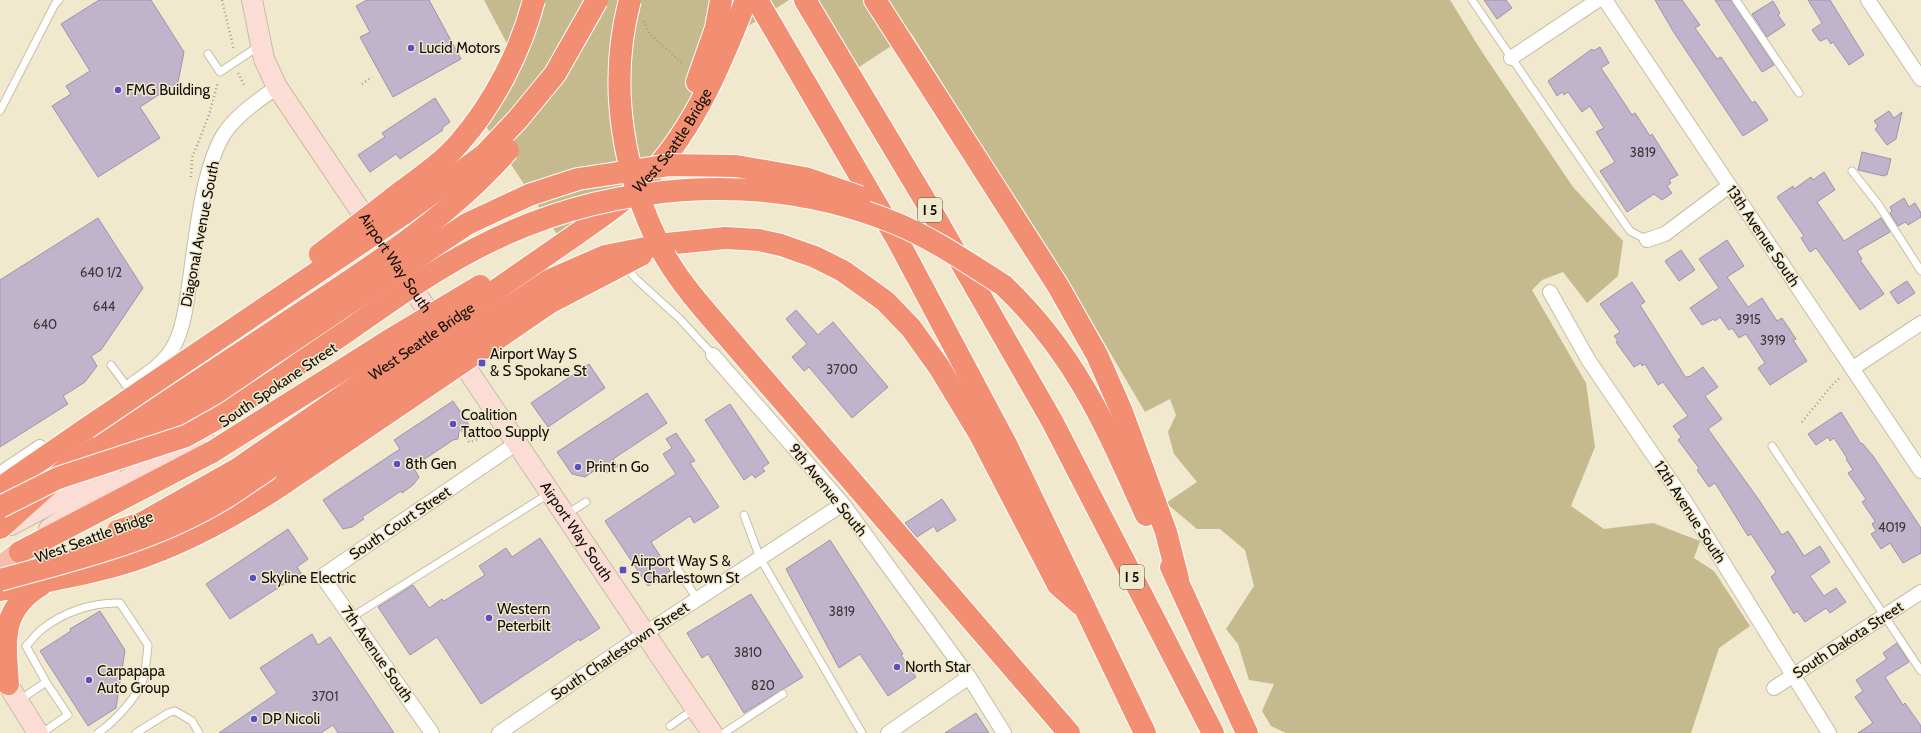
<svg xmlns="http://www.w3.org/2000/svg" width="1921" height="733" font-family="Cabin,sans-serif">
	<rect width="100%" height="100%" fill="#f1e9ce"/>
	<path fill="#c5b98e" d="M484,0H789L723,42L663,149L615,202L562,242L478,114L513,55Z
		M807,0H1450L1482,52L1573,187L1623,241L1618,276L1587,303L1563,272L1542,280L1532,290L1586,383L1595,447L1571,506L1604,529L1653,523L1700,541L1694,558L1714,571L1750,626L1719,648L1691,733H1286L1271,726L1262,711L1274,684L1249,680L1238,644L1226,629L1254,586L1245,550L1220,529H1197L1166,503L1197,482L1174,454L1168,432L1176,415L1170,399L1145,412L1095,327L911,33L850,73Z"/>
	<path fill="#c0b3cc" stroke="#9f93ab" d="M99,0H151L184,52L178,82L140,107L160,138L98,177L52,106L71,94L66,86L90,71L61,24Z
		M367,0H429L461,59L393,97L360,37L370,32L356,6Z
		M1484,0H1506L1512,8L1497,19Z
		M1655,0H1682L1700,25L1695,28L1717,59L1721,57L1752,103L1755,101L1768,120L1743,136L1673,31Z
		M1715,0H1731L1774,65L1762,72Z
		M1808,0H1830L1864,55L1849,65L1833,42L1831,44L1827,38L1821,41L1819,40L1812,30L1822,23Z
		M1773,1L1780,13L1778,15L1785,25L1767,37L1752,14Z
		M1600,47L1609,63L1601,68L1632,115L1635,113L1650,136L1652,134L1678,175L1669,180L1671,183L1667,186L1672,193L1662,200L1654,194L1627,212L1600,171L1615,162L1596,132L1604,128L1590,106L1582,112L1568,92L1564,95L1562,92L1557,96L1548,81L1592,49L1593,51Z
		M435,98L450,122L442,128L443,130L400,159L396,154L370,172L358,155L385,137L382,133Z
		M1889,111L1894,118L1902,112L1896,139L1887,145L1875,129L1878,126L1874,121Z
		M1862,152L1891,159L1887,175H1884V176L1858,170Z
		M1824,172L1835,190L1817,202L1844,241L1881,218L1890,232L1857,251L1862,259L1860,260L1884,294L1860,310L1821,255L1816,248L1810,252L1801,238L1804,236L1777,197L1793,186L1794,189L1811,177L1813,180Z
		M1904,198L1909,207L1915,203L1921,213V217L1908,225L1905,222L1898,226L1890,213L1892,211L1890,207Z
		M98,218L143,288L101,350L91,356L97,366L85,382L63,396L68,404L0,447V280Z
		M1727,240L1744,266L1727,277L1748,307L1762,298L1777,321L1782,318L1796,339L1793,340L1807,361L1770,385L1758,368L1765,363L1746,334L1739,338L1732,328L1729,330L1720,317L1715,321L1714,319L1702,325L1690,308L1719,288L1699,259Z
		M1681,250L1695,270L1679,281L1665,261Z
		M1907,281L1915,293L1898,304L1890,292Z
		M1632,282L1645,302L1640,305L1686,378L1688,376L1689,377L1703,367L1718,387L1705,396L1722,419L1708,429L1759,500L1782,535L1788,531L1804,556L1820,546L1830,562L1810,576L1824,596L1836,588L1846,602L1830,613L1826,608L1805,622L1797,611L1794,614L1771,577L1776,572L1751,534L1748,536L1715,483L1709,487L1697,470L1699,468L1678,440L1681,437L1673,426L1688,416L1663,382L1658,385L1645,364L1642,366L1641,363L1634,367L1616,342L1618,341L1614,336L1620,332L1600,304Z
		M796,310L818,335L833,322L888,387L852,418L809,367L804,371L792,357L807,344L786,319Z
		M589,364L605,388L548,427L531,403Z
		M647,393L667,423L613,459L618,466L606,473L601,466L585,477L572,474L557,452Z
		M453,401L469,425L459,431L458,439L453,440L413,467L419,477L413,485L402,493L401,491L362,517L364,519L352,527L343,529L323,500L400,449L394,440Z
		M730,404L769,463L762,468L765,471L755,478L752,474L744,480L705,420Z
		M1841,412L1861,444L1862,443L1873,456L1921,528V553L1903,563L1890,543L1881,549L1871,534L1876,531L1872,524L1875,521L1862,502L1866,499L1848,473L1853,470L1846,459L1847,458L1834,438L1830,441L1828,437L1816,445L1808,434Z
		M676,433L695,461L690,463L719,507L694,523L690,516L651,542L670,571L648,586L605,521L676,474L663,454L672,448L666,439Z
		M942,499L956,520L937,532L934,526L917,537L905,523Z
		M288,529L308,559L297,567L301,573L230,619L206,584Z
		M540,538L600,628L580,641L579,639L481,704L437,637L410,655L378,607L413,585L429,608L442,599L444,601L485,575L479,566L506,548L512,557Z
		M830,540L903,654L901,655L916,677L888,696L860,654L839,668L786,569Z
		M751,594L803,677L744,713L708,654L702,658L687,633Z
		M100,611L125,650L116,708L88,726L40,651L71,631L70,629Z
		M312,634L318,645L330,637L394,733H338L333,725L321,733H219L277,693L260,668Z
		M1897,643L1909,662L1885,677L1903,705L1905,703L1921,726V733H1858L1873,723L1855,697L1863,691L1856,680L1887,659L1883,653Z
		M976,713L989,733H945Z"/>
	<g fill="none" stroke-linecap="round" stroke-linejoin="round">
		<defs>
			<path id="lane" d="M1472,0L1623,221L1630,231L1647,240
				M1736,0L1799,93
				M208,54L220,72L259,46
				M0,111L55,4L59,0
				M1852,171L1878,204L1921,271
				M627,268L636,279L679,318L713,355
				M111,365L128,388
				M1772,446L1921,671
				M567,514L586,502
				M744,515L760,558L862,733
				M673,562L697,599
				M352,617L550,493
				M18,701L46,682
				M670,726L694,709
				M42,733L68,715L46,682L26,646C31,641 36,634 41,630C63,612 93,602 120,603L148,645C147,655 146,666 144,676C140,695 114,722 98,733
				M136,733L168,713L175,711L192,721L199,733
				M724,733L783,694"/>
			<path id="street" d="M1605,0L1921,471
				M1868,0L1921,79
				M1511,58L1598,0
				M1647,240L1665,234L1729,186
				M1550,292L1589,361L1686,503L1829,733
				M713,355L843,504L969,677L1004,733
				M1853,368L1921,323
				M132,385C144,376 158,368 167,356C181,340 185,313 188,293C195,249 201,166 226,131C239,113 259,100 277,87
				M0,474L40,447
				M1774,688L1921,592
				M432,733L322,576L517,443
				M499,733L644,634L843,504
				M888,733L969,677"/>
			<g id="secondary">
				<path id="s1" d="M252,0L264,59L277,87L712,733"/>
				<path d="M11,525L71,493L113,478"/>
				<path d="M49,529L97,497L203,436"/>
				<path d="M0,672L38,733"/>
			</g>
			<path id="primary" d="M0,567L20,552"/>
			<g id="highway">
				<path d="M757,0L898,241L1007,446L1145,733"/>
				<path d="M805,0L935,217L1052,421L1213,733"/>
				<path d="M875,0L1058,286L1097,355L1122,412L1166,532L1178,579"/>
				<path d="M697,82L716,28L721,0"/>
				<path id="s2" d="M574,236C601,217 630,198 652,173C697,123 722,61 746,0"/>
				<path d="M666,244L725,238L759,240L781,245L815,257L843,271L885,301L911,328L939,367L979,433L1058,585L1081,605"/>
				<path d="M1003,285C1075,353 1106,426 1146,515"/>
				<path d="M124,442C180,422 228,384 277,351"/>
				<path d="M0,488L87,428"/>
				<path d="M0,528L68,467L268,335"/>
				<path d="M20,552L212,452"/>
				<path d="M1171,567L1247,733"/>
				<path d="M0,590C45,581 91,574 134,560C189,542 238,514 286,482"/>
				<path d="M8,684C5,639 0,610 41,585"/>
			</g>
		</defs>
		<use href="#lane" stroke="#c6bea4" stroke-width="9"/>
		<use href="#street" stroke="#c6bea4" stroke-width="16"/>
		<use href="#secondary" stroke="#c6bea4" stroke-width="22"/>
		<use href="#primary" stroke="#fff" stroke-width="24"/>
		<use href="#highway" stroke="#fff" stroke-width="24"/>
		<path stroke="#a69f8b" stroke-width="2.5" stroke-dasharray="1 3" stroke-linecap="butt" d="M222,0L234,50
			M644,21L649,33L683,64
			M238,73L244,85
			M362,84L372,77
			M191,177L192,158L209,115L218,82
			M1802,422L1833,384L1841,377
			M462,431L469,442L479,439"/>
		<use href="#lane" stroke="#fff" stroke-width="7"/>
		<use href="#street" stroke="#fff" stroke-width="14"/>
		<use href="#secondary" stroke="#fbddd5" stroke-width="20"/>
		<use href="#primary" stroke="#f7bcaa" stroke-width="22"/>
		<use href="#highway" stroke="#f28f72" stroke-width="22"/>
		<defs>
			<g id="highway-bridge">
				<path d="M630,0C607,86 623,178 665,256C680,282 700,305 720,328L1069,733"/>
				<path d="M320,254C348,233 375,212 402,191C422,176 444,161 460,142C494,103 521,50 534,0"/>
				<path d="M268,335C351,279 442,226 508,150"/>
				<path d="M277,351L467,224L529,195L578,179L670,165L736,166L805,178L860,197"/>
				<path d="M87,428L402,215L484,155L518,119L555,74L597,0"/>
				<path d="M212,452L388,341L480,286"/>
				<path d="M286,482L551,302L641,255"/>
				<path d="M0,507L58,478L186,436L227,413C269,385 310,356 352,328C392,300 431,272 475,249C602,182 761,168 895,223C934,239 968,263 1003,285"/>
				<path id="s3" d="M118,531L142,523L239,468L574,236"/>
				<path d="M0,580C79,558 158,540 228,496L550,280L605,256L666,244"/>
			</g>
		</defs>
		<use href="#highway-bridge" stroke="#fff" stroke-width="24" stroke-linecap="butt"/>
		<use href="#highway-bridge" stroke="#f28f72" stroke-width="22"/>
	</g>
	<g fill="#584fc7" stroke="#f1e9ce" stroke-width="1.5">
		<circle cx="411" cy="48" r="4"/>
		<circle cx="118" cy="90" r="4"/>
		<rect x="478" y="359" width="8" height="8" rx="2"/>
		<circle cx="453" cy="424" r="4"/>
		<circle cx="397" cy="464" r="4"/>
		<circle cx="578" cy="467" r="4"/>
		<rect x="619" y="566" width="8" height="8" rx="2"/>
		<circle cx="253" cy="578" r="4"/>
		<circle cx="489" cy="618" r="4"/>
		<circle cx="897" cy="667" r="4"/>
		<circle cx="89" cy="680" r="4"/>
		<circle cx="254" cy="719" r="4"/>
	</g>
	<g text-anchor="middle" stroke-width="3" stroke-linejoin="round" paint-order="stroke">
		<g font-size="13" fill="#3d3738">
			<text x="1643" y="157">3819</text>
			<text x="101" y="277">640 1/2</text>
			<text x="104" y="311">644</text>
			<text x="1748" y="324">3915</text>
			<text x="45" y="329">640</text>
			<text x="1773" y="345">3919</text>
			<text x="842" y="374">3700</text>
			<text x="1892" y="532">4019</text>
			<text x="842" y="616">3819</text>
			<text x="748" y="657">3810</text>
			<text x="763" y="690">820</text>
			<text x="325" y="701">3701</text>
		</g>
		<g fill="#f1e9ce" stroke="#545042" stroke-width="1">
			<rect x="918" y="198" width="24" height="24" rx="3"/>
			<rect x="1120" y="565" width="24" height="24" rx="3"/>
		</g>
		<g font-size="14" font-weight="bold" fill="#110e06">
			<text x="930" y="215">I 5</text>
			<text x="1132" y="582">I 5</text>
		</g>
		<g font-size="15" fill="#110e06" stroke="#f1e9ce" text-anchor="start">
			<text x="419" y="53">Lucid Motors</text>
			<text x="126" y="95">FMG Building</text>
			<text x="490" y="359">Airport Way S<tspan x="490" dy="17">&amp; S Spokane St</tspan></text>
			<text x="461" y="420">Coalition<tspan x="461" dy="17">Tattoo Supply</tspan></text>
			<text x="405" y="469">8th Gen</text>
			<text x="586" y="472">Print n Go</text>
			<text x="631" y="566">Airport Way S &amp;<tspan x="631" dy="17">S Charlestown St</tspan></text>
			<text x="261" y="583">Skyline Electric</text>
			<text x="497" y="614">Western<tspan x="497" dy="17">Peterbilt</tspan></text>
			<text x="905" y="672">North Star</text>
			<text x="97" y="676">Carpapapa<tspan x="97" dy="17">Auto Group</tspan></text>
			<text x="262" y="724">DP Nicoli</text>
		</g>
		<g font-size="15" fill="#110e06" stroke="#f1e9ce">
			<text dy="5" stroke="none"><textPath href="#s2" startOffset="139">West Seattle Bridge</textPath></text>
			<text transform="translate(200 234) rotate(-79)" y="5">Diagonal Avenue South</text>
			<text transform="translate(1763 236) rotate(56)" y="5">13th Avenue South</text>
			<text dy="5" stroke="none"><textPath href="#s1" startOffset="303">Airport Way South</textPath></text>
			<text dy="5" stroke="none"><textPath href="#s3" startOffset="359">West Seattle Bridge</textPath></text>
			<text transform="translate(278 385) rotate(-34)" y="5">South Spokane Street</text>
			<text transform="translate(828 490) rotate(51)" y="5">9th Avenue South</text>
			<text transform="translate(1690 512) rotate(57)" y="5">12th Avenue South</text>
			<text transform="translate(400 523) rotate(-34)" y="5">South Court Street</text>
			<text dy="5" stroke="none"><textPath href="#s1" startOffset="627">Airport Way South</textPath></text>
			<text transform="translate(94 537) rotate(-20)" y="5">West Seattle Bridge</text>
			<text transform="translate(1848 640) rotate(-33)" y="5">South Dakota Street</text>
			<text transform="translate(620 651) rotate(-34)" y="5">South Charlestown Street</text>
			<text transform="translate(377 654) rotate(55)" y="5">7th Avenue South</text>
		</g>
	</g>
</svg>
